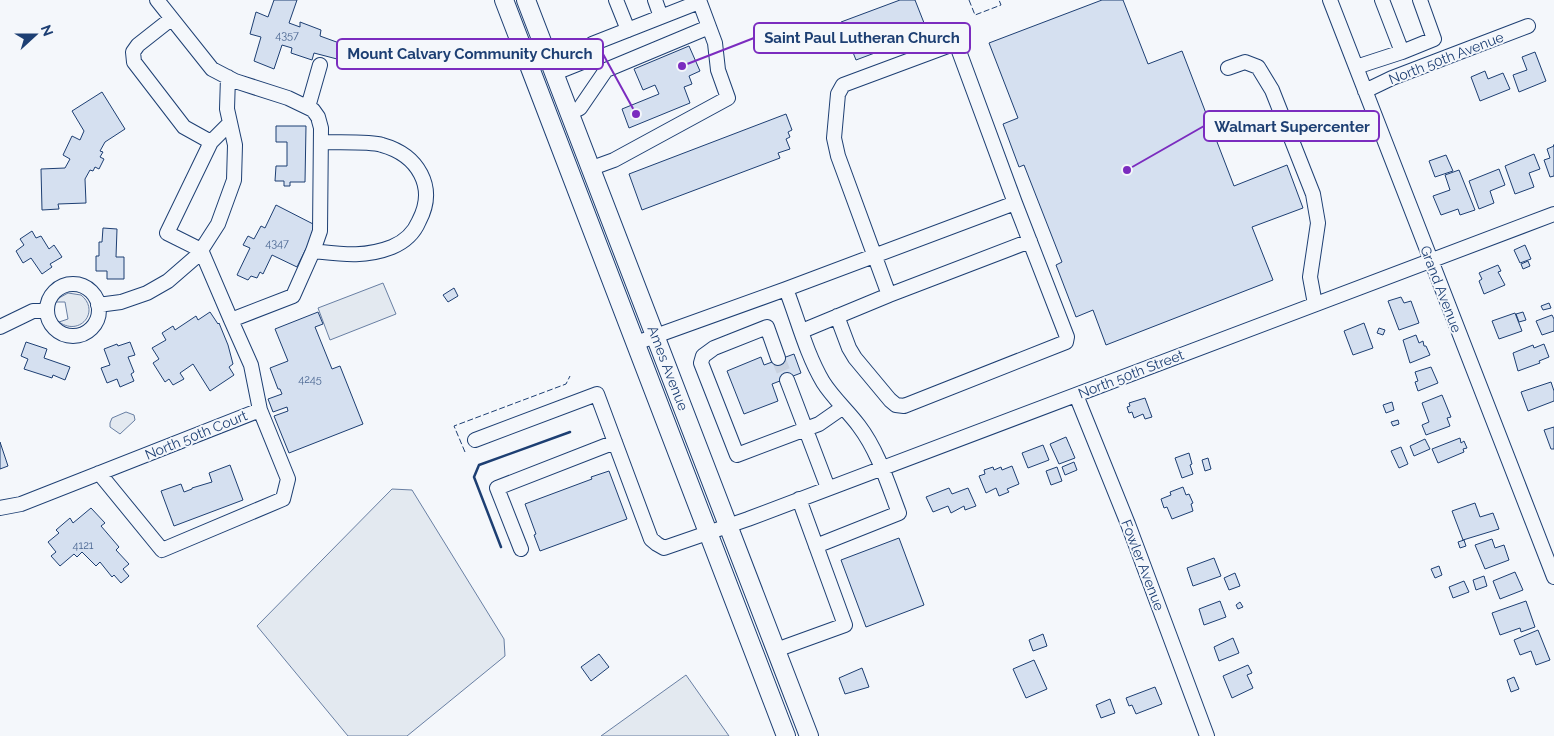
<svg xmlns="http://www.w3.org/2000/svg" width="1554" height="736" font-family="Raleway,sans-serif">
	<rect width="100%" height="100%" fill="#f4f7fb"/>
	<path fill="#e3e9f0" stroke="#687fa3" d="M383,283L396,314L330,340L318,308Z
		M68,293L81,295C101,311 80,337 59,322L68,319L65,302H56L59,298Z
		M126,412L134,415L135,420L120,434L110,427V423L112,418Z
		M392,489L412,490L504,639L505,656L407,736H348L257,626Z
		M686,675L729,736H601Z"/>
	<path fill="#d5e0f0" stroke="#1d3f73" d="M274,0H297L289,23L300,27V22L321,30L320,36L342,44L337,59L314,53L312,60L291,53L292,48L282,45L274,69L254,61L261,37L250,34L256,12L268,17Z
		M900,0H915L928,33L856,60L841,22Z
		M1102,0H1123L1148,64L1182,51L1234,186L1287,165L1303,208L1252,227L1273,280L1106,345L1093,310L1076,317L1056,265L1062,262L1024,165L1019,167L1003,124L1018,118L989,43Z
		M689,46L700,71L689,76L692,84L684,87L690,103L629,128L622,109L659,94L655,85L643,90L634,69Z
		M1535,52L1546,81L1519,92L1513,75L1527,70L1522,57Z
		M1485,71L1488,79L1503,73L1510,89L1480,101L1471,77Z
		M102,92L125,129L105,142L100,151L103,152L100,157L104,159L99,169L95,167L93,171L90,170L85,179L86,203L58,204L59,209L42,210L41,169L65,168L70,159L63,155L72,136L80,140L84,131L72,111Z
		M786,114L792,130L788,132L790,137L786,139L790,149L778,153L780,158L642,210L629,174Z
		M276,126H306L305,182H290V186H284V181H275L276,166H287V142H276Z
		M1553,145H1554V176L1550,177L1544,160L1550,158L1547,149L1554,146Z
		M1534,154L1540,169L1529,173L1534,187L1515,194L1505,166Z
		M1446,155L1453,171L1435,177L1429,161Z
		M1499,169L1505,185L1490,191L1494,203L1479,209L1469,181Z
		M1459,170L1475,210L1460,215L1458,209L1441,215L1433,196L1450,190L1445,175Z
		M276,205L317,226L297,267L272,255L263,274L260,272L257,278L251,276L248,280L237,275L250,248L243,245L248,236L254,239L261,226L265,228Z
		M103,228L117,229L116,257H124V279H107V271H96V256H99V242H102Z
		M32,231L36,238L41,236L49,249L54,245L62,257L50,264L52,267L42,274L31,258L23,263L16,251L24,245L20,239Z
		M1525,245L1531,259L1520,263L1514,250Z
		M1528,261L1530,266L1523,269L1521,264Z
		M1498,265L1501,271L1498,272L1505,285L1484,294L1479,281L1482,279L1479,273Z
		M454,288L458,296L448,302L443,295Z
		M1401,297L1404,303L1411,301L1419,323L1399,330L1388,301Z
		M1549,303L1551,308L1543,310L1541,306Z
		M210,312L218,324L219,323L228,345L233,364L229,367L234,375L210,391L193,364L180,373L184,379L173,385L169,379L165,382L153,363L159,359L152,348L166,340L162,333L173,326L175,330L196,316L198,320Z
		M318,312L323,324L315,327L332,369L340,366L363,424L289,453L274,416L288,411L287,407L273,412L268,399L282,394L280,389H278L270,368L288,361L275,329Z
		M1523,312L1526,320L1519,322L1516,314Z
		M1515,313L1522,331L1499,339L1492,321Z
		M1552,315L1554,319V331L1542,335L1536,321Z
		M1364,323L1373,348L1353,355L1344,331Z
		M1379,328L1385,330L1383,335L1377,333Z
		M1416,335L1419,343L1423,341L1424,346H1426L1430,355L1410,363L1403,340Z
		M26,342L47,349L44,358L70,367L65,380L53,375L52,378L24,369L28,359L21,356Z
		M130,342L135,355L128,357L134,372L131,374L134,381L120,387L117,379L107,383L101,368L110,365L104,349L117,344L118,346Z
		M1544,344L1549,357L1539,361L1540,363L1518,371L1513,353L1533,345L1534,348Z
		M794,354L801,373L772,384L778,401L744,414L727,371L761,357L764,365Z
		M1431,367L1438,383L1418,391L1415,382L1418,381L1415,372Z
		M1551,382L1554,391V401L1528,411L1521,392Z
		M1442,395L1451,417L1447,418L1450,426L1426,435L1422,425L1429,422L1422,403Z
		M1145,398L1152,417L1145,419L1143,414L1134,418L1132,412L1129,413L1127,407L1130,406L1129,403Z
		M1392,402L1394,410L1386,413L1383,405Z
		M1398,420L1399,424L1393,426L1391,422Z
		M1554,427V449H1551L1544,430Z
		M1066,437L1075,458L1059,464L1050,444Z
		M1460,438L1461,443L1464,441L1467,448L1463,449L1464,452L1438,463L1432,449Z
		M1425,439L1430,449L1414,456L1410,446Z
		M0,442L8,466L0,469Z
		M1043,445L1049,460L1028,468L1022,453Z
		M1401,447L1408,464L1399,468L1391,451Z
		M1189,453L1192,464L1190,465L1193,474L1182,478L1175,458Z
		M1208,458L1211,469L1205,471L1202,460Z
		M1074,462L1077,470L1065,475L1062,467Z
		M230,465L243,500L174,526L161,491L181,484L184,492L192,489V488L212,482L209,473Z
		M1012,466L1019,484L1007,489L1009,492L999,496L996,488L986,493L979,476L985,474L984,470L993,467L994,470L1001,467L1002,470Z
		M1057,467L1062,481L1051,485L1046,471Z
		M609,471L627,519L540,551L534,535L536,534L525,504L592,479L591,477Z
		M1183,487L1186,495L1189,494L1193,503L1191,504L1193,511L1172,519L1167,507L1164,508L1161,499L1171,495L1170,492Z
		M949,488L952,494L968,488L976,506L965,510L964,506L951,513L948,506L933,512L926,497Z
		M1475,503L1480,517L1493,513L1499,529L1463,540L1452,511Z
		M91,508L105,523L101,526L119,547L116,550L129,564L123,569L129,576L121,583L114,575L112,577L100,562L96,566L82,552L77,557L74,554L60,566L51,556L56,552L48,542L59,533L56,530L70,518L73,523Z
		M899,538L924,605L866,627L841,560Z
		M1492,539L1495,548L1504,545L1509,560L1485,569L1475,545Z
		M1464,540L1466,546L1460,548L1458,542Z
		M1214,558L1221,576L1193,586L1187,568Z
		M1439,566L1442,575L1435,578L1431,569Z
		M1515,572L1523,590L1500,599L1493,581Z
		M1235,573L1240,586L1229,590L1224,578Z
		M1484,576L1487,586L1476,590L1473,580Z
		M1464,581L1469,592L1453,598L1449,587Z
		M1220,601L1226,617L1204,625L1199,609Z
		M1526,601L1535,627L1521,632L1520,628L1500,635L1492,613Z
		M1240,602L1243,607L1238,609L1236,605Z
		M1538,630L1550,660L1536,665L1531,651L1520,655L1514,640Z
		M1043,634L1047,646L1033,651L1029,640Z
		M1233,638L1239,653L1219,661L1214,647Z
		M599,654L609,667L591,681L581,667Z
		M1034,660L1047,689L1026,698L1013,669Z
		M1248,665L1252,673L1247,675L1253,688L1232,698L1223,676Z
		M862,668L869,687L845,694L839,678Z
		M1514,677L1519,689L1511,692L1507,680Z
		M1155,687L1162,704L1136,714L1132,705L1129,706L1126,698Z
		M1110,699L1115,713L1101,718L1096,705Z"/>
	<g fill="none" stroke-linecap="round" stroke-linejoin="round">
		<path stroke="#c9d2e0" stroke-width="14" stroke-dasharray="14 7" stroke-linecap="butt" d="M778,358L787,380"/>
		<defs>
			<path id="minor" d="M157,0L212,69L235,81L288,98L313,110L318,117L321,128L320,231L313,251L293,296L231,320
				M616,0L628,30
				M655,0L661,17
				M1330,0L1554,577
				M1382,0L1402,52
				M171,19L138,45L133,52L134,62L184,127L211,142L230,123
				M1356,67L1402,52L1434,39L1420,0
				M1228,68L1245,62L1258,67L1272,90L1313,194L1318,223L1310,277L1315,304
				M555,73L585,61L592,44L699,2
				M1365,91L1392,78L1528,26
				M308,107L320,65
				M570,113L580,108L606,70L709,27
				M592,168L614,160L728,98L718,70L715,43L699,0
				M313,251C341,254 364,258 392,247C404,242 414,233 419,221C437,187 418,155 382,145C370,141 336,143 321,142
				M47 310a26 26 0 1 1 52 0a26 26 0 1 1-52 0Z
				M786,289C798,320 806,353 823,382C833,398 848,411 859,426C878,451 888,484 899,513L816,546
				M98,305L121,302L147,293L168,281L198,255L218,224L234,180L235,145L227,109L228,77
				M837,316L849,348L855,358L890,400L896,405L904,406L1066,342L1067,337L1015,203L956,43L843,85L838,94L834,138L838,156L889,295
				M0,327L33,311H47
				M802,331L889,295L1030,241
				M636,343L786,289L1015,203
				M778,358L767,327L714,348L703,356L701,363L737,455L819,424L842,408
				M787,380L828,488
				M1076,395L1128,524L1207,736
				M475,440L597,394L651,539L657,544L664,548L748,519L1554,214
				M99,473L162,550L283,499L288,479L260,410L251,365L231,320L201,250L167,233L211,142
				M0,508L21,504L260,410
				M521,549L497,488L615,442
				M776,650L845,625L799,499"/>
			<path id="major" d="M504,0L786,736
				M526,0C622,245 715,491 809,736"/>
		</defs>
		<use href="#minor" stroke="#1d3f73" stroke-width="16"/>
		<use href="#major" stroke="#1d3f73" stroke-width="20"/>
		<use href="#minor" stroke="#f4f7fb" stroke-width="14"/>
		<use href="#major" stroke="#f4f7fb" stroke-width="18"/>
		<path stroke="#1d3f73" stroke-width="1" stroke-dasharray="6 2.5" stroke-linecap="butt" d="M969,0L975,15L1001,5L999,0
			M465,452L454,426L566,384L570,376"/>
		<path stroke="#1d3f73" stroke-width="2.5" d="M501,547L474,477L479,465L570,432"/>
	</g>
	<g text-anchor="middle" stroke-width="4" stroke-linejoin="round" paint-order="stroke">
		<g font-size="11" fill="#4b6792">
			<text x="287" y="39">4357</text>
			<text x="277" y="247">4347</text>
			<text x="310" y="383">4245</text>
			<text x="83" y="549">4121</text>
		</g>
		<g font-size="14" fill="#1d3f73" stroke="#f4f7fb">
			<text transform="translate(1446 58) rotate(-21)" y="5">North 50th Avenue</text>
			<text transform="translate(1441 289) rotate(69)" y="5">Grand Avenue</text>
			<text transform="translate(668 368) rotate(69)" y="5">Ames Avenue</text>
			<text transform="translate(1131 374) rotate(-21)" y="5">North 50th Street</text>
			<text transform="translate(196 435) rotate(-22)" y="5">North 50th Court</text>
			<text transform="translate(1143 565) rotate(69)" y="5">Fowler Avenue</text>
		</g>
	</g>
	<path fill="none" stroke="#7b2cbf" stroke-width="2" d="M682 66L754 38M636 114L603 54M1127 170L1204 126"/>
	<g fill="#7b2cbf" stroke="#f4f7fb" stroke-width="2">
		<circle cx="682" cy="66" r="5"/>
		<circle cx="636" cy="114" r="5"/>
		<circle cx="1127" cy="170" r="5"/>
	</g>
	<g fill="#f4f7fb" stroke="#7b2cbf" stroke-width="2">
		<rect x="754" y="23" width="216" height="30" rx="5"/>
		<rect x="337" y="39" width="266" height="30" rx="5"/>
		<rect x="1204" y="111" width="175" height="30" rx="5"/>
	</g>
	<g font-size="15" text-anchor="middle" font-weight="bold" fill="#1d3f73">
		<text x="862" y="43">Saint Paul Lutheran Church</text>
		<text x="470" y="59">Mount Calvary Community Church</text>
		<text x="1292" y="132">Walmart Supercenter</text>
	</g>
	<g transform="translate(35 35) rotate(69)" stroke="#f4f7fb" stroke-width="4" paint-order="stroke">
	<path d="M0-4L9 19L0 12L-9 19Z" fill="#1d3f73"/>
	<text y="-8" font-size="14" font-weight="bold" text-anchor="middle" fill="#1d3f73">N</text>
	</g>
</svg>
